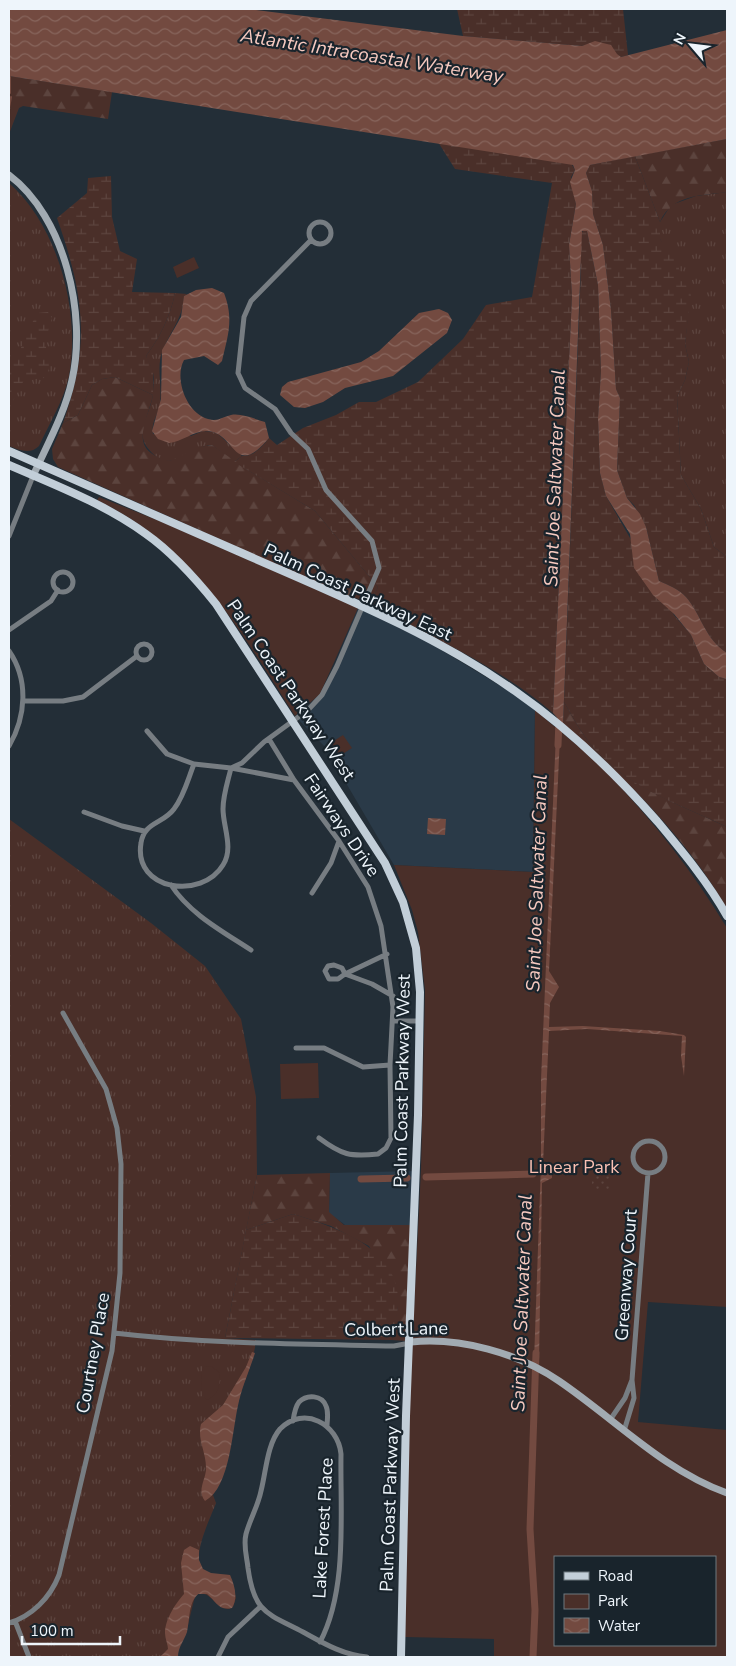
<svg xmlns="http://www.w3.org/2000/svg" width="736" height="1666" font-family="'Nunito Sans',sans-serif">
	<defs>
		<pattern id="grass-tufts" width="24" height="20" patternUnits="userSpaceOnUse" patternTransform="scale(1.25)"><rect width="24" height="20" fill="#4a2f29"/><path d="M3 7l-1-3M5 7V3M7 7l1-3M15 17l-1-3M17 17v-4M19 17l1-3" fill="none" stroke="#5c443e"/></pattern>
		<pattern id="forest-firs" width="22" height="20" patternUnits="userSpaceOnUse" patternTransform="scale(1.25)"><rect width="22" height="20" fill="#4a2f29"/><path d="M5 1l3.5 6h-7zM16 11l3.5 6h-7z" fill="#5c443e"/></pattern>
		<pattern id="wetland-marsh" width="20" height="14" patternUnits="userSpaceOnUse" patternTransform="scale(1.25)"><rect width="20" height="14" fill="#4a2f29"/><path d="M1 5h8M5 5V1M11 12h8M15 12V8" fill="none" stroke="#5c443e"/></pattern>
		<pattern id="garden-dots" width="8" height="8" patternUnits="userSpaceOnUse" patternTransform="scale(1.25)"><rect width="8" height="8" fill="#4a2f29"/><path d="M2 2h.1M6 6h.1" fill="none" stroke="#5c443e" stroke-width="1.8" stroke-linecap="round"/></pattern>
		<pattern id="water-waves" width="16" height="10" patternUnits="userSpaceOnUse" patternTransform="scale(1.25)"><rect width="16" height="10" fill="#734a40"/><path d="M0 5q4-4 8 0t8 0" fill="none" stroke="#87655c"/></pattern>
	</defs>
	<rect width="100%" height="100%" fill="#232e37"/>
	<path fill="#2a3a48" d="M358,608L428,642L512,693L535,710L533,872L394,865L325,747L295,716L312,702L329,678Z
		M413,1171L411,1225H345L329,1213L330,1173Z"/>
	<path fill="url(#grass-tufts)" d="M9,183C58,226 81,312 69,376C64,400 49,424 39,446C30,455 19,450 9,446Z
		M727,192V557L714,547L701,509L681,475L677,397L685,380L689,362L685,344L690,295L660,239V222L671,205L696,196Z
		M175,293L187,294L184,296C183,318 171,330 163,350C155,367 164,390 159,408C156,418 151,424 153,434L191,436L203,431L213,432L218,434L242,456L234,462L212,445C195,446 184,461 169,461C163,461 156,457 152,453C131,433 151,416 153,393C153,386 155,376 152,370C151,365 147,361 146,356C159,339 171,315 175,293Z
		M9,819L151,923L205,966L241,1019L256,1097L257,1175L225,1338L256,1340C254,1361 245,1379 239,1399C229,1432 232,1466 213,1495L216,1503C211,1517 190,1558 203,1570C210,1576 222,1574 230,1575L236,1598L233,1607L229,1609C215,1608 213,1594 200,1593L195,1596L186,1633L178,1648V1657H9Z"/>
	<path fill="url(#forest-firs)" d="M9,76L112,92L108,119L23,106L19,108L9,134Z
		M727,139V192C701,196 672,194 660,222L635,156Z
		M115,377L153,395C147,423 126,451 170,461L199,447L212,445L246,469L315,511L378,587L370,603L336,591L58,467L53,459L52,449L63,423L78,415L92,385L102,379Z
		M564,702C575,721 585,740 601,756C634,789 685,807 727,827V909C688,839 623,776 563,724Z
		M330,1173L329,1212L344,1225H411L406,1341L392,1340L398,1305L369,1246L331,1226L293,1214L246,1230L257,1175Z"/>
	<path fill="url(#wetland-marsh)" d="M457,9H623L628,55L621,57C600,46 609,38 582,46L463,36Z
		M438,142L571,163L575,170L571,177L576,204L569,245L572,296L553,713C500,667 431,637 370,603L378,587L315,511L234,462L242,456C253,457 262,447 269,438L277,445L303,428L336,415L359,402H376L418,382L463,339L486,305L532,297L552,183L455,169Z
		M635,156L660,222V239L675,260L691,295L685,344L689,362L685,380L677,397L681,475L701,509L714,547L727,557V653C705,639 702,616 686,597C679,589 668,585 659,581L646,527L634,505L627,498L617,470L620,398L616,389L611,310L603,245L593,214L592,191L586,173L590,165Z
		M111,176L112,217L120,251L137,259L132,292L175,293C171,315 159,339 146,356L153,370V395L115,377L102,379L92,385L78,415L63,423C91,345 84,295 57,218L87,193L88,178Z
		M585,230L587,231L598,285L601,371L598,418L600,473L606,496L674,615L691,635L704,664L719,677L727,679V827C683,806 636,791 601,756C585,740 575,721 564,702L581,268L580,233Z
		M48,312L52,318C50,327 45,338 46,347C47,361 54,365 44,378L24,380L12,403L9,405V363C25,350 26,330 38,313Z
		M293,1214C338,1228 401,1248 398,1306C397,1317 394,1329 392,1340L225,1338L246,1230Z"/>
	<path fill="#4a2f29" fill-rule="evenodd" d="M194,257L199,268L177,278L173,267Z
		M99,497L162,522L358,608L320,694L295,716C237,627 197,549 97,500Z
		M535,710C559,731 585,750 607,773C653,820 693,872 727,928V1307L648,1302L638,1422L727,1430V1657H494V1639L405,1637L409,1409L421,1170L425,990L418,932L412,910L394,865L533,872ZM555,1557H715V1645H555Z
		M343,735L352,748L338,757L329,744Z
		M318,1063L319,1098L281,1099L280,1064Z
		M211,1366L220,1373C220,1384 219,1395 207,1400L202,1395L201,1373L204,1367Z"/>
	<path fill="url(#garden-dots)" d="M592,1175H610V1190L592,1191Z"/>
	<path fill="url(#water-waves)" d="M9,9H248L463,36L582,46L595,41L611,45L617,54L621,57L727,30V139L590,165L586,173L592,191L593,214L603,245L611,310L616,389L620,398L617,470L627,498L640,514L646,527L659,581C668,585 679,589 686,597C702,616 705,639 727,653V679L719,677L704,664L691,635L674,614L653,595L634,568L630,534L606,496L600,473L598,418L601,371L598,285L587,231H582L563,724L553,713L572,296L569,245L576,204L570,182L575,170L573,165L9,76Z
		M212,288L224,293C234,319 228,335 222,361L218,365L204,356L184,360C174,378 186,413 208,419C218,422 222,417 231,415C241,413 255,419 265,422L269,438C233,481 236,431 206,431C194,431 181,442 169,443L158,439L152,431L161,399L162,350L181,317L184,296L196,290Z
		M439,309L448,313L452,320L447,333L393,376L345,388L323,402L305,408L294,407L280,395L282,387L288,382L361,362L379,351L419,313Z
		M556,734L560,737L549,971L559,987L550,1003L549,1027L583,1026L660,1031L684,1035L686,1037L684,1076L681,1056L682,1036L587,1029L549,1031L543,1164L552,1169V1178L542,1183L539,1363L534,1361L541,1164V1080Z
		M428,818L446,819L445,835L427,834Z
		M252,1352L255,1353C250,1369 243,1384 239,1401C232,1428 231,1487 205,1501C196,1490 207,1478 206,1467C206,1452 197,1439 201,1424L223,1405L246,1367Z
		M190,1546L199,1550V1560L203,1569L211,1573L230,1575C235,1586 238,1598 232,1608C218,1611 216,1601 207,1594H198C188,1604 190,1619 187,1632C184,1641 178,1647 178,1657H160L168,1649C168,1644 165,1639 165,1633C165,1619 176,1603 184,1594L181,1563L184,1550Z"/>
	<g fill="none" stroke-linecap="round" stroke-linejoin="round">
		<path stroke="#734a40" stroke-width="2" d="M10,77V93
			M9,108L11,97"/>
		<path stroke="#734a40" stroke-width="7" d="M558,745L559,721
			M426,1177L533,1174
			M361,1179L407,1178
			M533,1657L535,1610L530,1529L536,1353"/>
		<path stroke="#777d82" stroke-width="5" d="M309 233a11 11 0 1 1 22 0a11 11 0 1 1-22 0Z
			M9,536L33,476
			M53 582a10 10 0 1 1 20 0a10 10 0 1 1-20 0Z
			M9,630L51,601L58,590
			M136 652a8 8 0 1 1 16 0a8 8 0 1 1-16 0Z
			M9,651C29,680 26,717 9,746
			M23,701H63L83,697L137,656
			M147,731L167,754L194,764
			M269,739L294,780L339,841L368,887L381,926L393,1007L390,1065L391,1138L386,1148L378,1154C350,1157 342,1155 319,1138
			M294,780L231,768L194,764C188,779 184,796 174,809C163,824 144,822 141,843C133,891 202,900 223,865C234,848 223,827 223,809C223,795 228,781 231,768L242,763L264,742L308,710L322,695L337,666L379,568L372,541L326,490L308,449L291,433L275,409L245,388L238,373L244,317L251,301L311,240
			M84,812L122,826L144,831
			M171,885C190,914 222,931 251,950
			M312,893L331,863L339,841
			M387,954L345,974L372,984L393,996
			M334,965L342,968L345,974L338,979H329L325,971L328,966Z
			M393,1021H420
			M296,1048H324L363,1067L390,1065
			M633 1157a16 16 0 1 1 32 0a16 16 0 1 1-32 0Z
			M114,1333C207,1344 301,1344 394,1346L410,1343
			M610,1420L625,1398L632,1380L648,1173
			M293,1421C294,1414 295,1407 299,1402C307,1394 322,1395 326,1406C329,1412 327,1420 327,1426
			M624,1431L634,1398L632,1380
			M15,1621L29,1657
			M9,1623C32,1616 50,1598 59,1575L112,1351L120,1273L121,1164L117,1128L106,1089L63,1013
			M320,1642C348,1589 340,1513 341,1454C338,1424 304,1405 280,1429C267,1444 266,1472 261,1491C258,1506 250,1519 246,1534C243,1546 247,1557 248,1568C254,1613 267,1613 303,1632C323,1643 343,1655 367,1657
			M218,1657L228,1637L260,1607"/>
		<path stroke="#a2abb2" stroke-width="7" d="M9,175C65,217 87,315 72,380C65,413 47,445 33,476
			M411,1342C460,1337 518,1353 559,1381C615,1419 663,1470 727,1493"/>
		<path stroke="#c2ced8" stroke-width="8" d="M9,451C87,485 164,519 242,553C335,594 431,632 515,691C568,728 615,773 657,821C682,851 708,882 727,916
			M9,465C55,485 105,504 146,534C173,553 196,579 216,604L385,863L403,902L416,948L420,992L418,1115L406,1416L401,1657"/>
	</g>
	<g text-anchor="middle" stroke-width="4.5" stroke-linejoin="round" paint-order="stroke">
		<g font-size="18" fill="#eef5fb" stroke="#19242c">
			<text transform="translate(358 592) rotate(25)" y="6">Palm Coast Parkway East</text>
			<text transform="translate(291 690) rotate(56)" y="6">Palm Coast Parkway West</text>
			<text transform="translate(342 825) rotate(56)" y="6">Fairways Drive</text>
			<text transform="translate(402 1081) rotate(-89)" y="6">Palm Coast Parkway West</text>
			<text transform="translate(626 1275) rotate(-86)" y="6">Greenway Court</text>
			<text transform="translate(396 1329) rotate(-1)" y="6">Colbert Lane</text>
			<text transform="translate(93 1353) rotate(-80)" y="6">Courtney Place</text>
			<text transform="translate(390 1485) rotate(-88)" y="6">Palm Coast Parkway West</text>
			<text transform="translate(323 1528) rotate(-87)" y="6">Lake Forest Place</text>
		</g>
		<g font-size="18" fill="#fcc1b3" stroke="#19242c">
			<text x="574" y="1173">Linear Park</text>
		</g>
		<g font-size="19" font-style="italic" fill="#f7cac0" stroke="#19242c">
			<text transform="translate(372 55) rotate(9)" y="7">Atlantic Intracoastal Waterway</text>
			<text transform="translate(554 478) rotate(-88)" y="7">Saint Joe Saltwater Canal</text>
			<text transform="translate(536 883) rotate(-88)" y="7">Saint Joe Saltwater Canal</text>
			<text transform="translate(521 1303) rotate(-88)" y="7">Saint Joe Saltwater Canal</text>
		</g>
	</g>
	<rect width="736" height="1666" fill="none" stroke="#eef5fb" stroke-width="20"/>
	<rect x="554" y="1556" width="162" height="90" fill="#19242c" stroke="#6e787f"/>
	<rect x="564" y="1572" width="25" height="8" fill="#c2ced8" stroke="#6e787f"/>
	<text x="598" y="1581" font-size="15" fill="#eef5fb">Road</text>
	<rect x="564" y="1594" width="25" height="15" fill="#4a2f29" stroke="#6e787f"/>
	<text x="598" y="1606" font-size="15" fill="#eef5fb">Park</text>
	<rect x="564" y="1618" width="25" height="15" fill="url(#water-waves)" stroke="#6e787f"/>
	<text x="598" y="1631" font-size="15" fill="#eef5fb">Water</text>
	<g transform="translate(691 45) rotate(298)" stroke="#19242c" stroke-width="4" paint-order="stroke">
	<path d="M0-4L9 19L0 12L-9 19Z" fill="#eef5fb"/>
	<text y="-8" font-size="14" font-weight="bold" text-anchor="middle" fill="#eef5fb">N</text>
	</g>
	<path d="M22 1636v8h98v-8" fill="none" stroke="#eef5fb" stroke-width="2.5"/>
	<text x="30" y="1636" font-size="15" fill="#eef5fb" stroke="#19242c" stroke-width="4" paint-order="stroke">100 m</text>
</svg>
